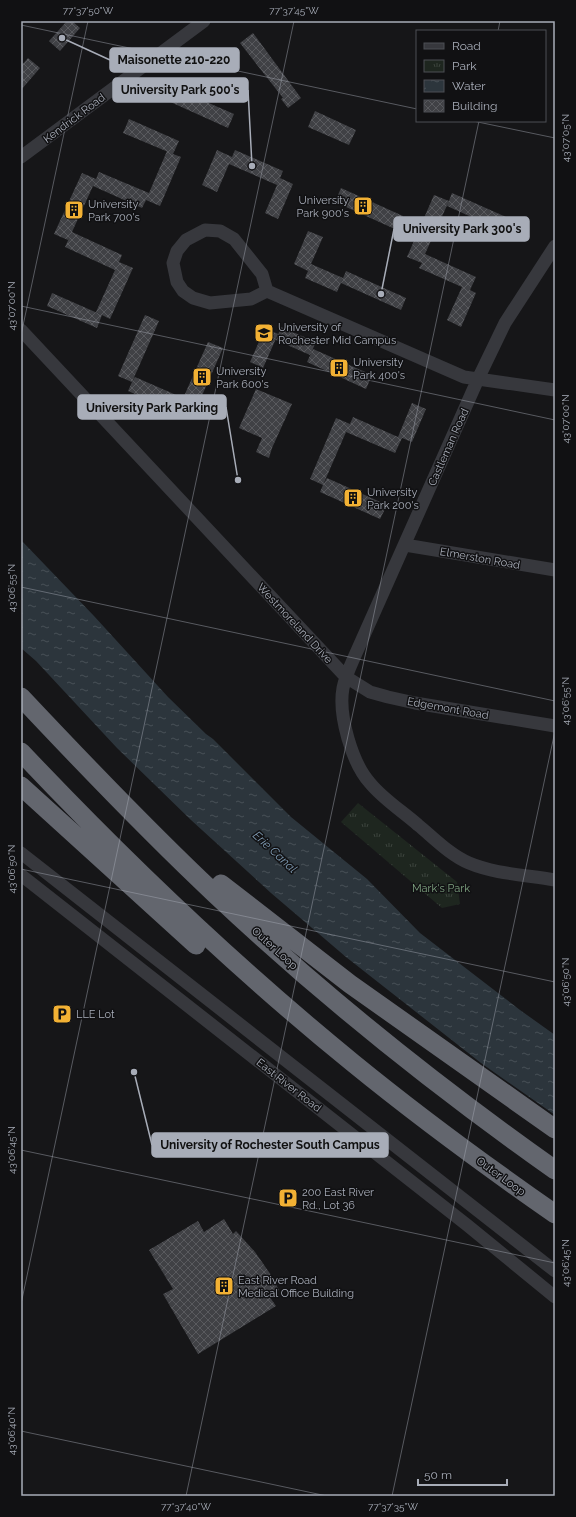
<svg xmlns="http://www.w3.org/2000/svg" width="576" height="1517" font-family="Raleway,sans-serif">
	<defs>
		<pattern id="park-tufts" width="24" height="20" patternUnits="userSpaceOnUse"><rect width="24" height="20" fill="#1e261f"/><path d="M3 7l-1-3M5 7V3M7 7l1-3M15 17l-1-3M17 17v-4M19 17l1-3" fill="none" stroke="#3c433d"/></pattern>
		<pattern id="water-ripples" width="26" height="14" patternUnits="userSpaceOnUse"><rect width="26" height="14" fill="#2c353c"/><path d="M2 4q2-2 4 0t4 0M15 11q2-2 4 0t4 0" fill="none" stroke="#485056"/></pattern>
		<pattern id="building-cross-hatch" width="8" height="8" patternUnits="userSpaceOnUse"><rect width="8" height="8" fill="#404145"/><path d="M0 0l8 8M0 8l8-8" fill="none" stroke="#595a5e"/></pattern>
	</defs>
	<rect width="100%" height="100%" fill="#161618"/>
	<path fill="url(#park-tufts)" d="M358,803L457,882L460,904L442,908L341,822Z"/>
	<path fill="url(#water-ripples)" d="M21,540L94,616L168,697L206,734L213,739L291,817L367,879L420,933L520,1010L555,1035V1115L481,1063L346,957L271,893L191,820L117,748L36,661L21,648Z"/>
	<path fill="url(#building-cross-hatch)" d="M67,21H72L80,28L60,51L49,41Z
		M253,33L301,98L288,108L281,99L283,98L240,43Z
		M28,58L40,68L21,90V66Z
		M172,87L234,114L228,128L166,100Z
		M315,111L356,130L349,145L308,127Z
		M129,119L179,141L173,154L181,157L160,206L146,200L142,208L93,186L72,232L122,255L119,262L133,268L110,319L96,312L115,270L65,247L71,234L68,240L54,234L82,173L96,179L99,172L149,193L167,151L173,154L123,133Z
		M217,150L232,157L217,192L202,185Z
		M235,150L283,171L277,185L229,164Z
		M280,178L293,184L278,219L265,213Z
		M341,188L403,216L397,230L335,202Z
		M452,193L513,220L507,233L447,206Z
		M434,195L449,201L425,254L476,277L470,290L476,293L461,327L447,320L462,287L419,268L422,263L407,257Z
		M308,231L323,237L311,264L343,278L337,292L305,278L308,271L294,264Z
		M346,271L406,298L401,310L341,283Z
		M52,293L102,315L97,328L47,306Z
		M145,315L159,321L132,382L135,377L183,398L177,412L128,391L132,382L118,376Z
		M281,327L316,342L310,355L276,340Z
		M265,328L278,334L263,368L250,362Z
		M208,342L223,348L196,409L181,403Z
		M313,349L372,375L366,389L307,362Z
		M256,389L292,404L272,448L269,458L256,452L262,438L239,428Z
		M412,403L426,409L412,442L402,438L395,453L346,432L323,485L327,478L387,505L380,519L320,492L323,485L310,479L336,418L350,424L353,417L398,437Z
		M224,1219L233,1234L236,1231L255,1252L271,1275L279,1290L269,1296L276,1306L198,1354L163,1294L173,1289L149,1250L198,1221L204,1232Z"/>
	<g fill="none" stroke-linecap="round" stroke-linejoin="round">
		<path stroke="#37383d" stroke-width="13" d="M21,157L204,21
			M555,246L505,323L478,379L353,660C349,669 345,678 343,688C338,715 352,763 370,783C383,799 402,811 418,825C434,838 450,855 469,863C495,874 527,875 555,880
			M267,291L251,299L210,303L193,298L183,291L177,282L173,263L177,251L186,240L205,230L220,231L234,239L262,274L267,291L464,377L555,390
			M21,330L346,677L370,692L388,697L415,703L555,726
			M405,545L555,570
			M21,853L555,1271
			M21,875L467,1225L555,1297"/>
		<path stroke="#63666e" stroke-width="19" d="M21,697C84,764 148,831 215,894C321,994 436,1086 555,1170
			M21,752C125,862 235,967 353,1063C418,1116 486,1166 555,1214
			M21,786L196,945
			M221,884L350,984L555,1129"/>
	</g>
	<path fill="none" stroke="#a8adb8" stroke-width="1" stroke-opacity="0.45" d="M21,25L417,109M498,31L500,21M473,121L555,138M21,306L555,420M21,335L88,21M21,587L555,701M21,869L555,982M21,1150L555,1263M21,1304L294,21M21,1431L327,1496M186,1496L479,121M392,1496L555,731"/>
	<defs>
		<symbol id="building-square" viewBox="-11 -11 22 22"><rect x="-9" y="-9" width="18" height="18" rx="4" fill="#f2b134" stroke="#111113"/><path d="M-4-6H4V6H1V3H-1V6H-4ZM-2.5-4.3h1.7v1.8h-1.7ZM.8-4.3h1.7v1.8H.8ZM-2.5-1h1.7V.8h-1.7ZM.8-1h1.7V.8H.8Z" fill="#111"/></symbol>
		<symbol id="university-square" viewBox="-11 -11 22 22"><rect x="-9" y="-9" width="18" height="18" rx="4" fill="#f2b134" stroke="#111113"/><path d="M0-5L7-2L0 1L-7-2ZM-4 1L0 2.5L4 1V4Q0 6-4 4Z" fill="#111"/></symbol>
		<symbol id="parking-square" viewBox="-11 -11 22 22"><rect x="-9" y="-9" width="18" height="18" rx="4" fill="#f2b134" stroke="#111113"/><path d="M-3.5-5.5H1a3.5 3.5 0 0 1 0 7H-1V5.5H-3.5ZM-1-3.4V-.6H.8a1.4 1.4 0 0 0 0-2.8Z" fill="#111"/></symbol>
	</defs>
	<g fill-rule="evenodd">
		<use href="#building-square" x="352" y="195" width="22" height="22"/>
		<use href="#building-square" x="63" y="199" width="22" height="22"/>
		<use href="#university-square" x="253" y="322" width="22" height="22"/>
		<use href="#building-square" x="328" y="357" width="22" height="22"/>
		<use href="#building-square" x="191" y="366" width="22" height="22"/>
		<use href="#building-square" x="342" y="487" width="22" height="22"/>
		<use href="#parking-square" x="51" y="1003" width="22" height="22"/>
		<use href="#parking-square" x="277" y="1187" width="22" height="22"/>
		<use href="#building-square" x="213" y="1275" width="22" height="22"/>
	</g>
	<g text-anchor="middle" stroke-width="3" stroke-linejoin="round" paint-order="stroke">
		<g font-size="11" fill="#a8adb8" stroke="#111113">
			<text transform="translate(74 118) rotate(-37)" y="4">Kendrick Road</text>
			<text transform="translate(448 447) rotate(-66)" y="4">Castleman Road</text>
			<text transform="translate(480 558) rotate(10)" y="4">Elmerston Road</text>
			<text transform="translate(295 623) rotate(47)" y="4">Westmoreland Drive</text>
			<text transform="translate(448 708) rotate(10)" y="4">Edgemont Road</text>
			<text transform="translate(275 948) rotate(42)" y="4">Outer Loop</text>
			<text transform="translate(289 1085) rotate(38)" y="4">East River Road</text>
			<text transform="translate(501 1176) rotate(36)" y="4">Outer Loop</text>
		</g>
		<g font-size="11" fill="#a8adb8" stroke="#111113" text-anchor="start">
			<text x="349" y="204" text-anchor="end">University<tspan x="349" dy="13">Park 900's</tspan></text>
			<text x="88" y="208">University<tspan x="88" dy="13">Park 700's</tspan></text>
			<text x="278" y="331">University of<tspan x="278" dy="13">Rochester Mid Campus</tspan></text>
			<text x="353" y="366">University<tspan x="353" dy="13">Park 400's</tspan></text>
			<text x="216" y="375">University<tspan x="216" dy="13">Park 600's</tspan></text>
			<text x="367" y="496">University<tspan x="367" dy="13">Park 200's</tspan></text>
			<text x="76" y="1018">LLE Lot</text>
			<text x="302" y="1196">200 East River<tspan x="302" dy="13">Rd., Lot 36</tspan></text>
			<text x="238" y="1284">East River Road<tspan x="238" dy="13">Medical Office Building</tspan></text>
		</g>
		<g font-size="11" fill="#7fa381" stroke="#111113">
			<text x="441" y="892">Mark's Park</text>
		</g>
		<g font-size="12" font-style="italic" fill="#7f9bb3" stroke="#111113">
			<text transform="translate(275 852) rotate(43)" y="4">Erie Canal</text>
		</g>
	</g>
	<path fill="none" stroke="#a8adb8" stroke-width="1.5" d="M62 38L110 60M252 166L248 90M381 294L394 229M238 480L226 407M134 1072L152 1145"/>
	<g fill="#a8adb8" stroke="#111113" stroke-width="1.5">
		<circle cx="62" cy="38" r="4"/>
		<circle cx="252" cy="166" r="4"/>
		<circle cx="381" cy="294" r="4"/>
		<circle cx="238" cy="480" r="4"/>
		<circle cx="134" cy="1072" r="4"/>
	</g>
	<g fill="#a8adb8" stroke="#a8adb8" stroke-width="1.5">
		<rect x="110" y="48" width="129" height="24" rx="4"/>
		<rect x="113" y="78" width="135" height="24" rx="4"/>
		<rect x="394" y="217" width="135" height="24" rx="4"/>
		<rect x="78" y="395" width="148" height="24" rx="4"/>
		<rect x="152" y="1133" width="236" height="24" rx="4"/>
	</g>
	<g font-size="12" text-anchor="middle" font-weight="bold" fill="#111">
		<text x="174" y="64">Maisonette 210-220</text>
		<text x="180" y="94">University Park 500's</text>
		<text x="462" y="233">University Park 300's</text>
		<text x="152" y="412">University Park Parking</text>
		<text x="270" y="1149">University of Rochester South Campus</text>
	</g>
	<rect width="576" height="1517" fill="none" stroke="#111113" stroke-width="44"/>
	<rect x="416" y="30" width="130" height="92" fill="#111113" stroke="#4d4f55"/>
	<rect x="424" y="43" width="20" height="6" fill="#37383d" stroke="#4d4f55"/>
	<text x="452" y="50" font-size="12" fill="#a8adb8">Road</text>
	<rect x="424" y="60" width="20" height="12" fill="url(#park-tufts)" stroke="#4d4f55"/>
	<text x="452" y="70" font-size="12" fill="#a8adb8">Park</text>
	<rect x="424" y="80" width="20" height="12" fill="url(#water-ripples)" stroke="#4d4f55"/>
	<text x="452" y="90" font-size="12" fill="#a8adb8">Water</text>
	<rect x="424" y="100" width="20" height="12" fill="url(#building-cross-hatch)" stroke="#4d4f55"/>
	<text x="452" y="110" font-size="12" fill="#a8adb8">Building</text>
	<path d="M418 1479v6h89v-6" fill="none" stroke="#a8adb8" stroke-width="2"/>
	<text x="424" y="1479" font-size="12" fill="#a8adb8" stroke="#111113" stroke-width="3" paint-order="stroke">50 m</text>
	<rect x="22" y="22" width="532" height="1473" fill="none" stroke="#a8adb8" stroke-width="1.5"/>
	<g font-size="10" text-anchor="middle" fill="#a8adb8">
		<text x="88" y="14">77°37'50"W</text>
		<text x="294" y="14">77°37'45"W</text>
		<text transform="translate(565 138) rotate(-90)" y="4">43°07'05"N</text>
		<text transform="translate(11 306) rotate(-90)" y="4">43°07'00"N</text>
		<text transform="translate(565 419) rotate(-90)" y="4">43°07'00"N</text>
		<text transform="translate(11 588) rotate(-90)" y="4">43°06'55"N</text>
		<text transform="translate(565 701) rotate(-90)" y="4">43°06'55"N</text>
		<text transform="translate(11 869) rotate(-90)" y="4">43°06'50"N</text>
		<text transform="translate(565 982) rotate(-90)" y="4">43°06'50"N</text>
		<text transform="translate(11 1150) rotate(-90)" y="4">43°06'45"N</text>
		<text transform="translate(565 1263) rotate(-90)" y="4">43°06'45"N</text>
		<text transform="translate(11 1431) rotate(-90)" y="4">43°06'40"N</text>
		<text x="186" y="1510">77°37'40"W</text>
		<text x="393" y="1510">77°37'35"W</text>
	</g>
</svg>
